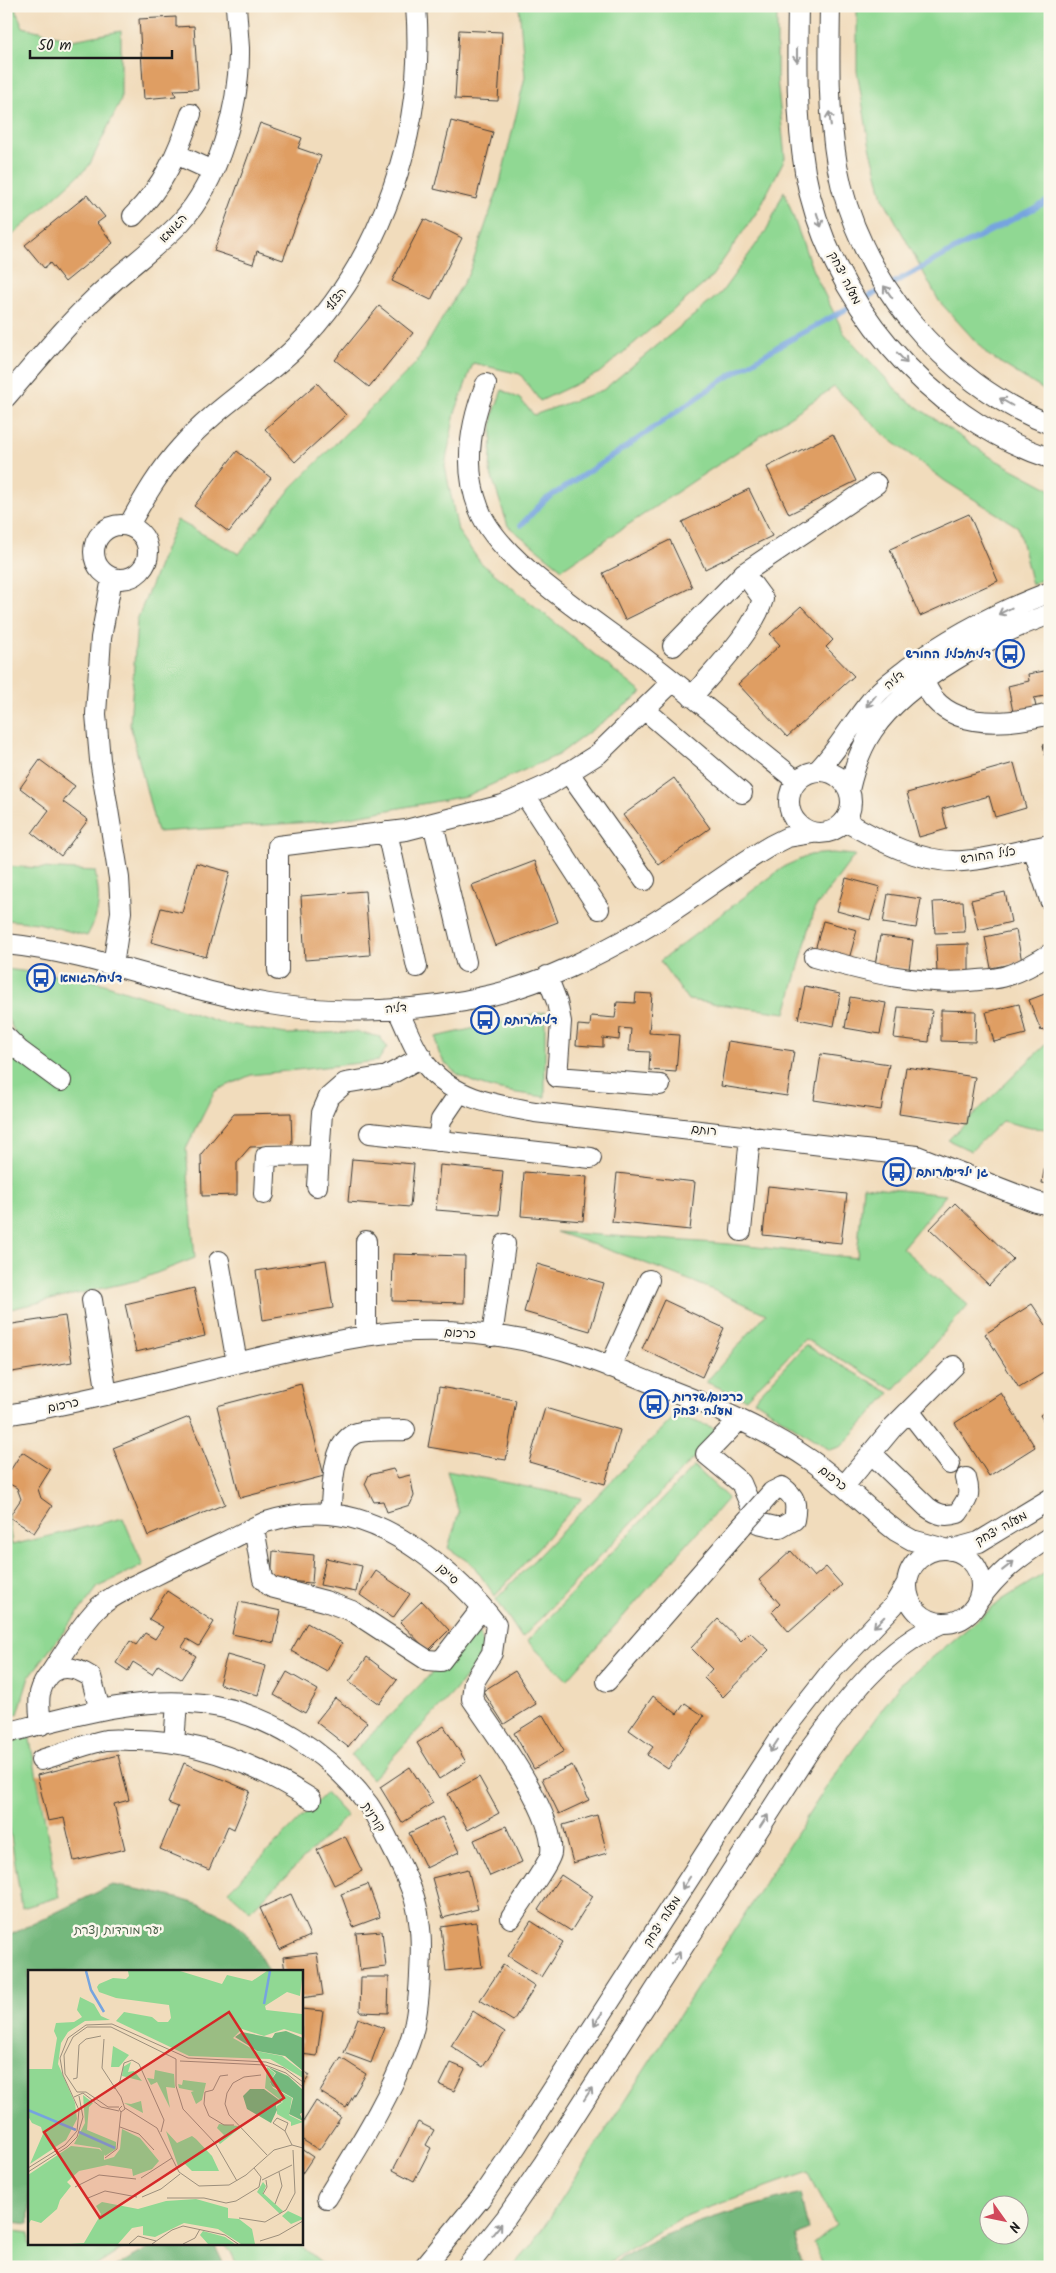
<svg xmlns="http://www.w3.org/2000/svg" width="1056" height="2273" font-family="Kalam,'Playpen Sans Hebrew',sans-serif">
	<rect width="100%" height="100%" fill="#fbf7ec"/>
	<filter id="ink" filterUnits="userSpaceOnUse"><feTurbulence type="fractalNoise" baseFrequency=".02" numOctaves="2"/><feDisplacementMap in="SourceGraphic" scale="10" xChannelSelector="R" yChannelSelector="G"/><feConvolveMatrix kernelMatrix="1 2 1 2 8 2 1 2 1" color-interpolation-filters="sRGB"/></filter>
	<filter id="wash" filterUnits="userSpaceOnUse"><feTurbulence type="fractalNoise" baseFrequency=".0096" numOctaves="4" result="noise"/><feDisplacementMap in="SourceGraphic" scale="20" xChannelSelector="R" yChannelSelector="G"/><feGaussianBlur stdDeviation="1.12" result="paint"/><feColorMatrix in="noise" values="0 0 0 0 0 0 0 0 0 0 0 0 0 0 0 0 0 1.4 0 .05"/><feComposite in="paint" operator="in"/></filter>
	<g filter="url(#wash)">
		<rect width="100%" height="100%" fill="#f1dcbc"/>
		<path fill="#90d893" stroke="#567a58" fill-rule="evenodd" d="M6,6H14L23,27L73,40L121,31V100L89,166L6,241Z
			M519,6H777V78L785,158L759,209L710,279L599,373L540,401L520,374L473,363L455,413L445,466L458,531L480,562L642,693L558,755L466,796L328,821L157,832L130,725L137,620L177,520L239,554L292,487L416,363L469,273L500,183L525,77Z
			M857,6H1050V394L988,355L939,301L883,198L869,142L857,71Z
			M784,191L813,271L844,333L904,398L992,458L1050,489V575L1032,585L1018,527L945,481L888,438L834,387L562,569L508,526L490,471L493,415L502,390L520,399L534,415L603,390L721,293L768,228Z
			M832,853L855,855L815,908L786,1013L688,1000L660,961L785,866L810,855Z
			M6,866L95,871C100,899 101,911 87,936L38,923L6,920Z
			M6,969L92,980L223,1023L286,1034L357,1032L380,1037L387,1047L378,1061L251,1075L215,1091L186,1149L195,1258L139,1280L6,1310V1039L15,1033L6,1015Z
			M545,1012V1097C512,1092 455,1088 439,1053C437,1048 437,1042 436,1037Z
			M1050,1040V1129L1031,1128L1002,1121L971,1151L948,1140Z
			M863,1186L946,1195L902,1248L968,1305L894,1390L805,1339L746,1399L706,1382L766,1314C698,1281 628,1256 556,1232L729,1244L857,1258Z
			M805,1345L890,1393L842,1446L830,1450L754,1400Z
			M676,1415L720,1430L522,1638L496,1599Z
			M694,1466L728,1498L567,1680L527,1641Z
			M447,1471L582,1498L495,1596L473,1565L448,1548L459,1513Z
			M6,1501L12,1545L123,1518L143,1565L98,1587L29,1677L18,1714L6,1716Z
			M1050,1570V2267H824L814,2243L836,2225L808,2172L680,2218L601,2267H513L532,2245L823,1792L899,1685L1002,1600ZM988,2206H1018V2236H988Z
			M476,1628L485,1647L475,1665L454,1692L372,1779L351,1755Z
			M29,1734L59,1897L22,1908L6,1805V1739Z
			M326,1793L347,1816L250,1911L228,1891Z
			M14,2231L29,2233V2244H130L94,2267H6V2233Z
			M224,2244H299L327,2267H238L231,2252Z"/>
		<path fill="#74b87d" stroke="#486a4c" d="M112,1885C148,1891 216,1902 242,1929C253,1941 260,1958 269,1972H29V2224L13,2222L6,2224V1937Z
			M800,2193L808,2230L797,2236L796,2251L805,2267H608C665,2226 734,2212 800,2193Z
			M157,2244H214L225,2267H114Z"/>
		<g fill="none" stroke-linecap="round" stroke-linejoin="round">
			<path stroke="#76a4df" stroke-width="5.5" d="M521,525L545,500L629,445L715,385L777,347L961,246L1050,200"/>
		</g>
		<g id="blocks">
			<path fill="#df9e63" d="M176,17V27L194,26L198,89L174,90L176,96L144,99L139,19Z
				M459,30L502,32L498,101L455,99Z
				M451,121L493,132L476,199L434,189Z
				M260,123L302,138L298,148L321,156L283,260L257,251L253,264L214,251Z
				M87,195L105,217L97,223L113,243L65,282L50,263L44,268L25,245Z
				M424,219L462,238L431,300L392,281Z
				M379,306L413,333L369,387L335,360Z
				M317,383L346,415L295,462L265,429Z
				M833,434L856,481L789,514L767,467Z
				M237,451L271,478L229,532L194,506Z
				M749,489L772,536L705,569L682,522Z
				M969,514L998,581L920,616L890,549Z
				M670,540L692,587L625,620L603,573Z
				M801,606L833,640L826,647L854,676L787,737L738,684L780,645L770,634Z
				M1050,670V695L1034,698L1036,707L1013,712L1008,686L1029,681L1028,674Z
				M1050,744V772H1049L1043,745Z
				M40,760L75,786L63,802L88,820L61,856L32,833L49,810L20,788Z
				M1014,763L1026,808L995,817L989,796L942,809L947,829L919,837L907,793Z
				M674,778L710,828L659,865L623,815Z
				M535,861L558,922L495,946L472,885Z
				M196,863L230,872L206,957L151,942L161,908L182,913Z
				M846,878L880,887L870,920L837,911Z
				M365,891L370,955L305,960L301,896Z
				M1005,892L1011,922L978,930L971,900Z
				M888,894L921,899L916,928L883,923Z
				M963,901L965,932L935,933L933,902Z
				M823,921L857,930L849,959L815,950Z
				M1016,930L1022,962L991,968L985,937Z
				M880,936L913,940L909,969L875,965Z
				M969,944V974H937L936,945Z
				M805,986L840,993L834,1026L798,1019Z
				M1050,992V1028L1041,1031L1029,1000Z
				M636,993L652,994L649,1033L679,1035L676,1072L649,1070L650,1052L629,1051L631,1029L620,1028L619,1040L603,1038V1047L576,1045L578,1025L590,1026L591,1016L615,1018L617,1002L635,1003Z
				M850,997L886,1003L880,1034L845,1028Z
				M1019,1004L1026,1034L994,1042L986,1012Z
				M898,1007L932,1010L929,1042L894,1038Z
				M941,1010L976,1011L975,1042L941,1041Z
				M728,1041L794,1051L787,1096L721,1086Z
				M821,1054L889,1064L881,1110L814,1100Z
				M906,1067L975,1077L967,1124L899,1114Z
				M291,1113L292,1146L250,1147L237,1162V1195L202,1196L201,1154L234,1114Z
				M1048,1145H1050V1184L1042,1183Z
				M352,1159L414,1164L410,1207L348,1202Z
				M440,1165L503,1171L499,1215L436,1210Z
				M524,1172L587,1177L583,1221L521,1216Z
				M617,1173L695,1182L690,1230L612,1222Z
				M768,1186L847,1194L841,1243L763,1235Z
				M955,1203L1013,1259L989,1285L930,1229Z
				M393,1254L465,1256L464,1303L392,1301Z
				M326,1260L333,1308L263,1320L256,1271Z
				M537,1264L604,1283L590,1331L524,1312Z
				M194,1288L205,1336L136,1352L125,1304Z
				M664,1300L724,1328L702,1377L642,1349Z
				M1032,1304L1050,1331V1369L1019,1388L985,1334Z
				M65,1316L72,1362L6,1373V1325Z
				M301,1384L324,1476L240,1498L217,1406Z
				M439,1387L516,1400L506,1460L428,1447Z
				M1001,1393L1035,1447L989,1476L955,1423Z
				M545,1408L620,1430L605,1484L529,1462Z
				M1050,1409V1432L1040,1415Z
				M189,1417L225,1504L148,1536L113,1448Z
				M22,1452L50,1470L38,1489L41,1498L52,1506L34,1533L9,1517L21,1499L17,1488L6,1482V1477Z
				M393,1469L398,1478L410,1475L414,1496L410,1505L387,1512L383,1501L374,1502L365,1484L369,1475Z
				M273,1551L314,1555L312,1583L271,1580Z
				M791,1551L814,1577L826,1567L842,1585L789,1632L772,1612L780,1604L759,1580Z
				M326,1558L362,1566L356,1592L320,1585Z
				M376,1571L410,1594L393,1618L360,1595Z
				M167,1591L214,1622L199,1646L187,1639L182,1647L196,1656L181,1679L158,1665L152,1674L133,1662L128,1671L116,1663L130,1641L136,1645L145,1633L155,1639L163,1627L149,1619Z
				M422,1601L449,1630L428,1651L400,1622Z
				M239,1602L281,1611L274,1643L232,1634Z
				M718,1619L741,1641L750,1632L769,1650L723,1697L704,1678L712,1669L691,1648Z
				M307,1623L342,1643L327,1671L291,1651Z
				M227,1655L266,1666L258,1695L219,1684Z
				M367,1657L397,1680L379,1704L349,1682Z
				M515,1671L536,1704L504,1724L483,1691Z
				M287,1672L318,1690L305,1713L274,1695Z
				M653,1696L677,1714L685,1703L704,1716L668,1769L647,1755L653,1747L629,1730Z
				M335,1698L367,1722L348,1747L316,1722Z
				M543,1715L564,1751L534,1769L514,1733Z
				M444,1726L466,1762L439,1779L417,1743Z
				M118,1755L129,1800L114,1804L125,1849L74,1861L64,1818L48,1821L37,1775Z
				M184,1763L250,1791L234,1829L228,1826L209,1870L160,1849L178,1807L168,1803Z
				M572,1765L589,1800L559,1814L542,1779Z
				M410,1767L433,1803L402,1823L380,1787Z
				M479,1777L499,1813L468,1830L448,1794Z
				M597,1815L607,1853L573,1863L563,1825Z
				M442,1817L459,1852L426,1868L409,1833Z
				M506,1826L522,1862L490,1876L474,1840Z
				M345,1836L362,1871L334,1885L317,1850Z
				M468,1869L478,1909L443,1918L432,1878Z
				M561,1875L593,1896L571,1931L538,1910Z
				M368,1884L380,1917L353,1927L341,1894Z
				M291,1894L310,1936L279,1950L260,1908Z
				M531,1921L563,1942L541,1977L508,1956Z
				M476,1922L482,1967L446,1971L441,1927Z
				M382,1931L386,1967L360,1970L356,1933Z
				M317,1953L323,1995L301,1998V1972H285L283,1957Z
				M503,1965L535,1986L513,2021L480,2000Z
				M361,1977H389L388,2013L360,2012Z
				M301,2009L323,2011L317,2056L301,2054Z
				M473,2011L505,2032L483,2067L451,2046Z
				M358,2018L384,2028L371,2063L344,2053Z
				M341,2058L366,2074L346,2108L320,2092Z
				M451,2063L465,2069L454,2091L440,2085Z
				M301,2070L310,2075L301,2089Z
				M316,2101L341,2117L319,2150L301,2139V2125Z
				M418,2122L434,2130L426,2145L431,2148L414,2181L393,2170Z
				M301,2149L313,2157L301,2175Z"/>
		</g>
	</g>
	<g filter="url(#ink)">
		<use href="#blocks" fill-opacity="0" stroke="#3c3934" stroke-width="1"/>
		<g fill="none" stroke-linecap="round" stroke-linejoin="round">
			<defs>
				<path id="minor" d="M798,6C797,62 796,117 805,172C827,297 928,418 1050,458
					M830,6C829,60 828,112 837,165C857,276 943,384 1050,424
					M176,154L213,171
					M133,216C164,185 177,155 191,114
					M486,384C470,424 463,468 479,509C499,563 603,625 649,662C699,701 748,742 797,781
					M6,397C39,359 71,319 108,286C132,264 158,246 180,223C219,181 240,105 239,48C238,34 237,20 236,6
					M94 552a27 27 0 1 1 54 0a27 27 0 1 1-54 0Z
					M129,525C144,498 160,470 181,447C214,409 259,383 295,348C383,259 426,130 416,6
					M112,578L101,638L96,714L100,760L119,878L121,912L113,966
					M673,646L744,573L876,484
					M924,682C927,688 930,694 934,699C961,730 1014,723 1050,714
					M692,697C714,670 754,631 763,599L744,573
					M644,709L742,793
					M789 802a31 31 0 1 1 62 0a31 31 0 1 1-62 0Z
					M817,771C840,748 854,719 876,695C885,685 897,677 908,668C951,636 1000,611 1050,592
					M568,772L645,880
					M849,790C854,768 860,749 873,730C907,680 994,634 1050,614
					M525,795L599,909
					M845,821C880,841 921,864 963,861C992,859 1021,850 1050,845
					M433,823L466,962
					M387,832L417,967
					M1033,848L1050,900
					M6,944C96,953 180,990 269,1004C339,1015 423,1012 492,995C545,982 596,956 642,930C687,904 727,871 772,845L788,837L813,833
					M814,957C868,972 923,987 979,980C988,979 998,979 1006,976C1022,971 1036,963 1050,954
					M278,970V846L406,830L503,805L550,784L598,754L673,681
					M547,976L557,1002L561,1022L557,1077L660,1085
					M397,1008C406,1027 414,1050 427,1066C454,1099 496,1105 535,1112L917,1156L1036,1202L1050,1205
					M6,1037L19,1050L61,1081
					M370,1133L591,1158
					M438,1141L441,1120L460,1092
					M317,1186L322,1113L329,1097L345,1083L387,1076L422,1057
					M264,1194L266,1156L319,1155
					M741,1231L750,1136
					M366,1241V1335
					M219,1261L237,1363
					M92,1300L107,1395
					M492,1336L505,1244
					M610,1367L649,1280
					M909,1411L950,1464
					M6,1415C127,1395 244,1356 365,1336C436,1324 514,1333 582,1356C609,1365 636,1377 662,1387C714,1407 766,1429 812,1461C842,1482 867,1509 896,1531L912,1540L945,1549
					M739,1420L706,1454L741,1483L758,1523L780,1528L794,1520C797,1504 796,1497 782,1487L772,1492
					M871,1453L927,1507C938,1515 945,1517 958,1513C968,1499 971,1495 966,1478
					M844,1486L893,1427L954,1366
					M330,1514C333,1491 331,1445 354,1434C364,1429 392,1431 405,1430
					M254,1528L263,1579L271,1587L325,1601L352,1611L427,1660L441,1661L482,1608
					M907 1586a37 37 0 1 1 74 0a37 37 0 1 1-74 0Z
					M950,1550L979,1542L1050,1499
					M978,1601C999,1572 1020,1556 1050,1537
					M46,1680C62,1657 77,1630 96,1610C105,1600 118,1594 129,1588C160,1573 190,1558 221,1544C236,1537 251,1528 266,1522C285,1516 309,1512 329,1514C391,1518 460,1577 496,1624L492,1653L474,1682L472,1699C494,1732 556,1814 551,1853C550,1862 518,1907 511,1918
					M607,1681L742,1526
					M41,1725C40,1715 38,1703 40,1693C48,1665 68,1662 91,1677L100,1710
					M6,1733C69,1717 136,1696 202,1704C267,1712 329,1752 368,1804C379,1820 387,1838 396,1855C406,1876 417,1898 419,1921C422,1939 421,1957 420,1975C419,1998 417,2023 409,2044C390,2099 357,2149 327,2198
					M174,1743L177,1703
					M41,1760C62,1754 85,1744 106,1740C115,1739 125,1740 133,1740C198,1739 258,1765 311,1799
					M424,2267L480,2199L517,2145L785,1730L833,1669L894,1605L907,1583
					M467,2267L506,2218L544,2163L811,1748C846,1700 886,1647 942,1623"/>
			</defs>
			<use href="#minor" stroke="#3c3934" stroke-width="22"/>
			<use href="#minor" stroke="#fff" stroke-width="20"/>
			<defs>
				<path id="minor-bridge" d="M742,1526L772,1492"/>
			</defs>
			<use href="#minor-bridge" stroke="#3c3934" stroke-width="22" stroke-linecap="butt"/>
			<use href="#minor-bridge" stroke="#fff" stroke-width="20"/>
		</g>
		<defs><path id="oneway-shaft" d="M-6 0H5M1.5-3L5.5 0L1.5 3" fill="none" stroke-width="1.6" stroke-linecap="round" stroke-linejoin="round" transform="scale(1.25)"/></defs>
		<g stroke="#999">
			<use href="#oneway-shaft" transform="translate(797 55) rotate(90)"/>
			<use href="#oneway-shaft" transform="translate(830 119) rotate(-97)"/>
			<use href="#oneway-shaft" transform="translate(819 220) rotate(72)"/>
			<use href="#oneway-shaft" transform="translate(888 292) rotate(-125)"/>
			<use href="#oneway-shaft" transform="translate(902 358) rotate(47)"/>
			<use href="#oneway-shaft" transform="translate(1006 402) rotate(-150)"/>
			<use href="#oneway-shaft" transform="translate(1005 611) rotate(153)"/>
			<use href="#oneway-shaft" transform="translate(871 701) rotate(130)"/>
			<use href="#oneway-shaft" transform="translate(1008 1566) rotate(-38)"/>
			<use href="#oneway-shaft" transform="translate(879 1622) rotate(135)"/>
			<use href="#oneway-shaft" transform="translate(774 1746) rotate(123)"/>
			<use href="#oneway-shaft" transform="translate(764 1821) rotate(-57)"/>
			<use href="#oneway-shaft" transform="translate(686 1883) rotate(123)"/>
			<use href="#oneway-shaft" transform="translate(676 1958) rotate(-57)"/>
			<use href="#oneway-shaft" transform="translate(598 2019) rotate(123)"/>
			<use href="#oneway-shaft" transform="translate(588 2094) rotate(-57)"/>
			<use href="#oneway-shaft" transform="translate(497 2229) rotate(-51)"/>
		</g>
	</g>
	<defs>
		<symbol id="bus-ring" viewBox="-11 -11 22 22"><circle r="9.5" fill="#fbf7ec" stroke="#1a4fb4" stroke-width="1.5"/><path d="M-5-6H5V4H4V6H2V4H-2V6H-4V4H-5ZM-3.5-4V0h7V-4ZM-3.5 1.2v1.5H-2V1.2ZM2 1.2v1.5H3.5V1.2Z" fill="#1a4fb4"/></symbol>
	</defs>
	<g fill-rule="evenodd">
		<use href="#bus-ring" x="994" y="638" width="32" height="32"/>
		<use href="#bus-ring" x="25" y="962" width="32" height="32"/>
		<use href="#bus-ring" x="469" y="1004" width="32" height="32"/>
		<use href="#bus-ring" x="881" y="1156" width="32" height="32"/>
		<use href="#bus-ring" x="638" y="1388" width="32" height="32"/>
	</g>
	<g text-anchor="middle" stroke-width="5" stroke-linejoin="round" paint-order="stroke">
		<g font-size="12" fill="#1c1c1c" stroke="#fbf7ec">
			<text transform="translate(173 228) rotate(-47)" y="4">הגומא</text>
			<text transform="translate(845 278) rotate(63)" y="4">מעלה יצחק</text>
			<text transform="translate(336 299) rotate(-53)" y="4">הצלף</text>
			<text transform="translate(894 680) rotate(-39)" y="4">דליה</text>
			<text transform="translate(988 855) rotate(-9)" y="4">כליל החורש</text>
			<text transform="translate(396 1008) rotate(-5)" y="4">דליה</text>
			<text transform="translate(704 1130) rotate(6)" y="4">רותם</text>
			<text transform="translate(460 1333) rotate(4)" y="4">כרכום</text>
			<text transform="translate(63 1405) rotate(-12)" y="4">כרכום</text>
			<text transform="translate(833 1478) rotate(39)" y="4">כרכום</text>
			<text transform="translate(1001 1528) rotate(-29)" y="4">מעלה יצחק</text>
			<text transform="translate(448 1574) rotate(42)" y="4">סייפן</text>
			<text transform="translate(374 1817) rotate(58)" y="4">קורנית</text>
			<text transform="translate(662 1921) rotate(-57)" y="4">מעלה יצחק</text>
		</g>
		<g font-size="12" font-weight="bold" fill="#164399" stroke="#fbf7ec" text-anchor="start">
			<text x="991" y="658" text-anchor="end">דליה/כליל החורש</text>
			<text x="60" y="982">דליה/הגומא</text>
			<text x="504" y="1024">דליה/רותם</text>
			<text x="916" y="1176">גן ילדים/רותם</text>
			<text x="673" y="1401">כרכום/שדרות<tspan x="673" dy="14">מעלה יצחק</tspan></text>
		</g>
		<g font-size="12" fill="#455e46" stroke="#fbf7ec">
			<text x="118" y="1934">יער מורדות נצרת</text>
		</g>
	</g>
	<g transform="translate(28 1970)">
		<rect width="275" height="275" fill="#f1dcbc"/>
		<path d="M100,1H152L194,14L199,5L224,11L239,1H275L272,26L259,22L237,36L238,40L274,44L275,65L256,59L236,66L214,59L205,68L228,81L254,86L275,102V108L242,89L161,86L88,51L96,42L124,47L130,52H140L143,48L141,35L88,28L71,22L69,17L71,14L85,8L98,9L101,6ZM52,27L66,34L73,46L82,50L57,51L40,62L33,73L30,94L47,133L49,149L38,170L2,194L15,164L13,157L4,153L0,146V99H24L29,68L26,61L28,53L46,52L54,47L49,40ZM85,76L101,85L91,97H83ZM103,92L100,102L106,101L114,111L94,106L95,97ZM239,97L247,103L242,113L245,118L264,128L261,145L275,152L263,156V152L249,144V136L255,132L237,118ZM127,100L146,104L147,118L138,117L142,138L129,112L123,115L119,108L126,109ZM155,110L178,113L174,130L168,134L163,122L166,121L151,118L150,114L154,115ZM55,125L65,133L61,137L59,160L88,172V179L77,186L72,178L46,174L57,153ZM113,131L115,143L96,133L103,134ZM191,154L210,156L212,158L192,174L189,171L196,165L189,158ZM94,159L112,168L131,191L124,199L105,206L104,199L79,195L51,201L39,212L43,216L32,230L29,239L13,253L3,250L0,255V205L43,176L71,179L76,183V190L86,187L92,179ZM138,161L149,173L164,166L168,169L184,186L191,201H164L155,192L150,196ZM235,212L238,216L235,223L255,241L252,244L229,222ZM168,229L200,238V248L211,249L224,259L227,274H213L190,259L156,253L127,267L115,265V256L104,258L90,274H41L56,273L73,244L68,236L74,232L110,239L138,231ZM260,241L275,248V249L263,254L254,246ZM175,261L197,267L207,274H180L172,265Z" fill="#90d893"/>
		<path d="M258,61L275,68V101L257,86L229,81L207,67L214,62L244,68L247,63ZM240,97L260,106L275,120V142L272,144L275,151L261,144L265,128L244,116L242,112L248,103ZM222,119H236L254,132L248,135L249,140L243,153L219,139L215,126Z" fill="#74b87d"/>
		<path fill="none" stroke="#76a4df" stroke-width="2.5" d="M58,1L63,20L76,42M236,34L242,1M0,140L48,160M51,162L87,178"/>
		<path fill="none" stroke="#9c8f7c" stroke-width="1" d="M76,69L74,98L93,127L97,139L93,142L91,139L94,136M148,89V116L155,139L187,173L209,211M152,91L237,95L258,103L275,117M200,105L192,106L185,120L177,122L176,134L181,146L196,155H206M233,105L216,107L205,113L199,123L197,134L201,145L239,185M45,109L49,108L51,75L58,69L73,66M86,119L92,111L96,93L104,90L111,94L136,150L133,162M49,122L37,104L36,85L45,67L59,57H83L148,89M49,122H58L80,137H91M46,127L55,123L73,137L91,141M97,138L129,158L151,202L171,216L201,215L218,205L246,180L264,175L275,178M92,157L111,164L126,180M257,161L260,153L249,148L245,153L257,161L264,175M77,188L89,179L93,142M0,198L37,175L49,161L51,140L35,105L32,88L40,68L58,55L84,54L160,88L238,92L256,98L275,112M0,202L39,177L49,167L55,147L51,126M113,208L144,188M234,210L264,195M47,217L71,205L108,209M235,224L239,217L238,210M114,227L133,219L152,204M60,228L77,221L109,227M139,228H176L198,233L208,231L231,217L233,207L226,198M247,234L254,216L251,202M211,248L237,252L258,240L267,223L265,180M232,271L251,265L275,251M101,274L110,266L128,271M124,274L144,260L155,256L197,265L210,274M155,274L167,268L172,259"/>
		<path fill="#d62828" fill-opacity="0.15" stroke="#d62828" stroke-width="2.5" d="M201,42L256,128L72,248L16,162Z"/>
		<rect width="275" height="275" fill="none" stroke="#1c1c1c" stroke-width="2.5"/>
	</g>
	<rect width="1056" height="2273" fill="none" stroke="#fbf7ec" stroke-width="25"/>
	<g transform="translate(1004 2220) rotate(123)"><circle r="24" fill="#fbf7ec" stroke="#a29f99"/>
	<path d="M0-4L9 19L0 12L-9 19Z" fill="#d1495b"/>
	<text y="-8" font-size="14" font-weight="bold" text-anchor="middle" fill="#1c1c1c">N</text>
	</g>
	<path d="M30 50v8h142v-8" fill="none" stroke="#1c1c1c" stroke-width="2.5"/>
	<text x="38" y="50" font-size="15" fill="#1c1c1c" stroke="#fbf7ec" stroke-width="4" paint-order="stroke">50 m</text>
</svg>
